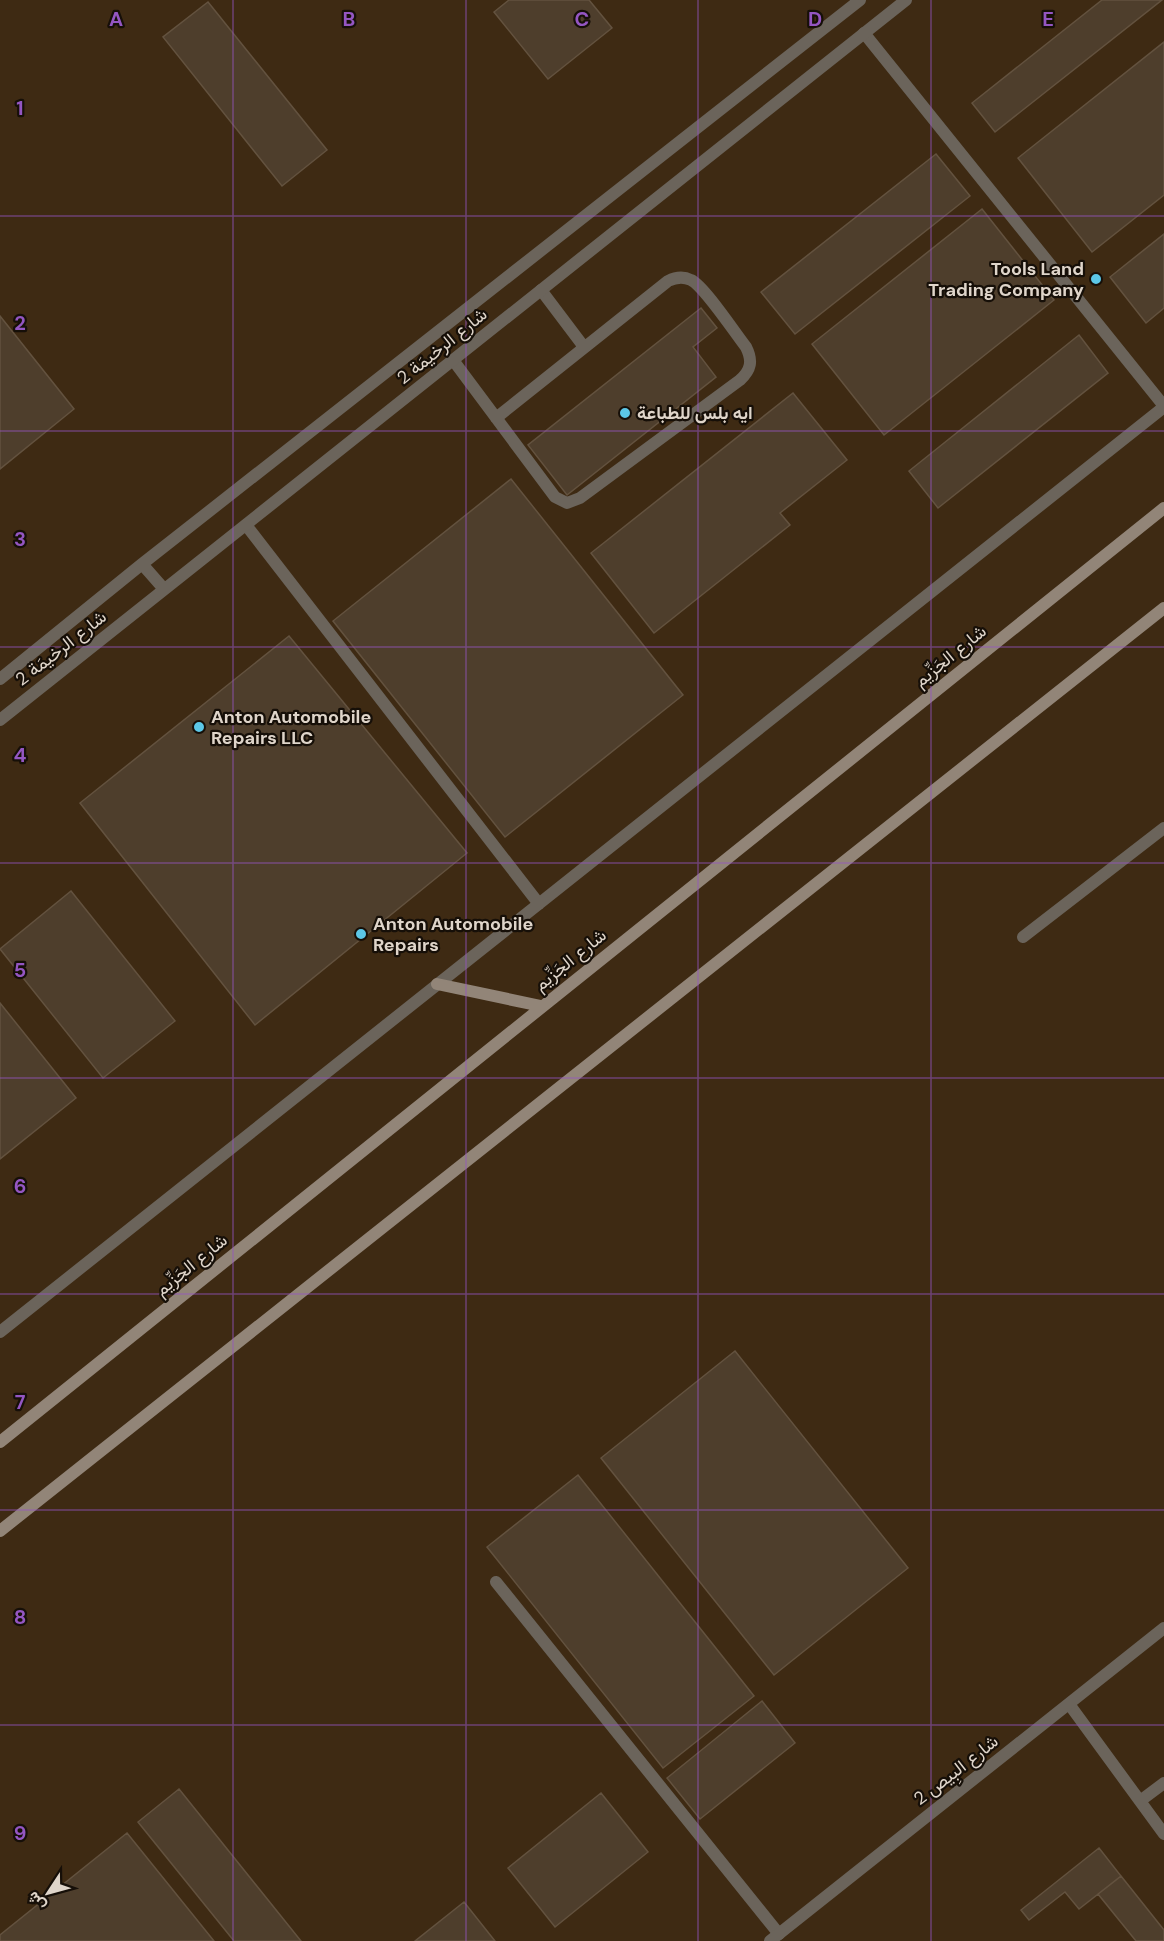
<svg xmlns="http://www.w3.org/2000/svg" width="1164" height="1941" font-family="'DM Sans',Vazirmatn,sans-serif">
	<rect width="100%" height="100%" fill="#332513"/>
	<path fill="#3e2a13" d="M0,0H1164V1941H0Z"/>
	<path fill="#4e3e2c" stroke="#63523f" stroke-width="1.5" d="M509,0H589L612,28L548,79L494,12Z
		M1102,0H1162L995,132L972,103Z
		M208,2L327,150L282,186L163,37Z
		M1164,42V195L1092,252L1018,158Z
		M936,154L970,196L795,334L761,292Z
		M982,209L1054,300L884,435L812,344Z
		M1164,234V308L1146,323L1110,277Z
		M701,308L717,328L693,347L716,377L567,495L528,445Z
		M0,316L74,409L0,469Z
		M1079,335L1108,373L938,508L909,471Z
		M793,393L847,460L780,513L790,525L654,633L591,553Z
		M511,479L683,695L505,837L333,621Z
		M289,636L467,853L255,1025L80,803Z
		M71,891L175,1021L103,1078L0,949Z
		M0,1003L76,1098L0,1159Z
		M735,1351L908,1568L774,1675L601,1458Z
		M578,1475L754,1696L663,1768L487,1547Z
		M762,1701L795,1743L700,1819L667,1778Z
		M179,1789L301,1941H234L138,1822Z
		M601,1793L648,1852L555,1927L508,1868Z
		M127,1833L214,1941H0V1935Z
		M1099,1848L1121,1876L1079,1909L1065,1892L1029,1920L1021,1910Z
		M1121,1876L1164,1930V1941H1136L1098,1894Z
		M464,1902L495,1941H415Z"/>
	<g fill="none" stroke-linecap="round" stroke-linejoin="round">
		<path stroke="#6b645b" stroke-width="12" d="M864,33L1164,406
			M541,290L584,347
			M453,360L555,497L567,503L580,498L740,380C751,370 753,361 746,347C735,333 704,286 691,280C683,276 676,277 668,281L496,418
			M246,525L539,904
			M1023,937L1164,828
			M0,1332L1164,407
			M496,1582L779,1934
			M1069,1704L1164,1834
			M1140,1801L1164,1783"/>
		<path stroke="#6b645b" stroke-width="12" d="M142,564L164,589
			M0,679L142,564L860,0
			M0,720L906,0
			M770,1941L1164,1628"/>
		<path stroke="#928578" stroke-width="12" d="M437,984L541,1006
			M0,1442L1164,508
			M0,1531L1164,608"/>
	</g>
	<path fill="none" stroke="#9456c2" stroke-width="1.5" stroke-opacity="0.55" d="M233,0V1941M466,0V1941M698,0V1941M931,0V1941M0,216H1164M0,431H1164M0,647H1164M0,863H1164M0,1078H1164M0,1294H1164M0,1510H1164M0,1725H1164"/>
	<g fill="#5cc7e7" stroke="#160f08" stroke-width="2">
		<circle cx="1096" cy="279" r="6"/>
		<circle cx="625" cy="413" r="6"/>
		<circle cx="199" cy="727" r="6"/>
		<circle cx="361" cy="934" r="6"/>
	</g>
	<g text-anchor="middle" stroke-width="4.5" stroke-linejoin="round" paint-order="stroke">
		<g font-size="18" font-weight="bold" fill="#dfd5ca" stroke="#160f08" text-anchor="start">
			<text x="1084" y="275" text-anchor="end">Tools Land<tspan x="1084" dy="21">Trading Company</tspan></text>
			<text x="637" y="419">ايه بلس للطباعة</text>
			<text x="211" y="723">Anton Automobile<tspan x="211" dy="21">Repairs LLC</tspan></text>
			<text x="373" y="930">Anton Automobile<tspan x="373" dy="21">Repairs</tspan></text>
		</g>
		<g font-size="18" fill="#dfd5ca" stroke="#160f08">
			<text transform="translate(442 346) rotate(-39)" y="6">شارع الرخيمَة 2</text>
			<text transform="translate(61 648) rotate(-38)" y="6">شارع الرخيمَة 2</text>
			<text transform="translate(950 656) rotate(-39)" y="6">شارع الجَزِّيم</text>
			<text transform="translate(570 960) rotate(-39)" y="6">شارع الجَزِّيم</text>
			<text transform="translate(191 1265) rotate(-39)" y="6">شارع الجَزِّيم</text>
			<text transform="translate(956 1770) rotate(-38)" y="6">شارع البِيص 2</text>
		</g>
	</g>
	<g font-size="20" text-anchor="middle" font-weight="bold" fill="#9456c2" stroke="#160f08" stroke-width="4.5" stroke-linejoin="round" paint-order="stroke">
		<text x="116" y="26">A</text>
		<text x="349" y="26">B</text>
		<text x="582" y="26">C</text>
		<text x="815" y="26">D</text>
		<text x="1048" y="26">E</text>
		<text x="20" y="115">1</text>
		<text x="20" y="330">2</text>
		<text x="20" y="546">3</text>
		<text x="20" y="762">4</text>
		<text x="20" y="977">5</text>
		<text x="20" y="1193">6</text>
		<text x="20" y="1409">7</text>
		<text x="20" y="1624">8</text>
		<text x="20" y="1840">9</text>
	</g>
	<g transform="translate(48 1893) rotate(234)" stroke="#160f08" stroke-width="4.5" paint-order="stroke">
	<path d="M0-4.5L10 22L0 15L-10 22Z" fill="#dfd5ca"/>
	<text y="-9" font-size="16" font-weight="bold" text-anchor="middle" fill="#dfd5ca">ش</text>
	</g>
</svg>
